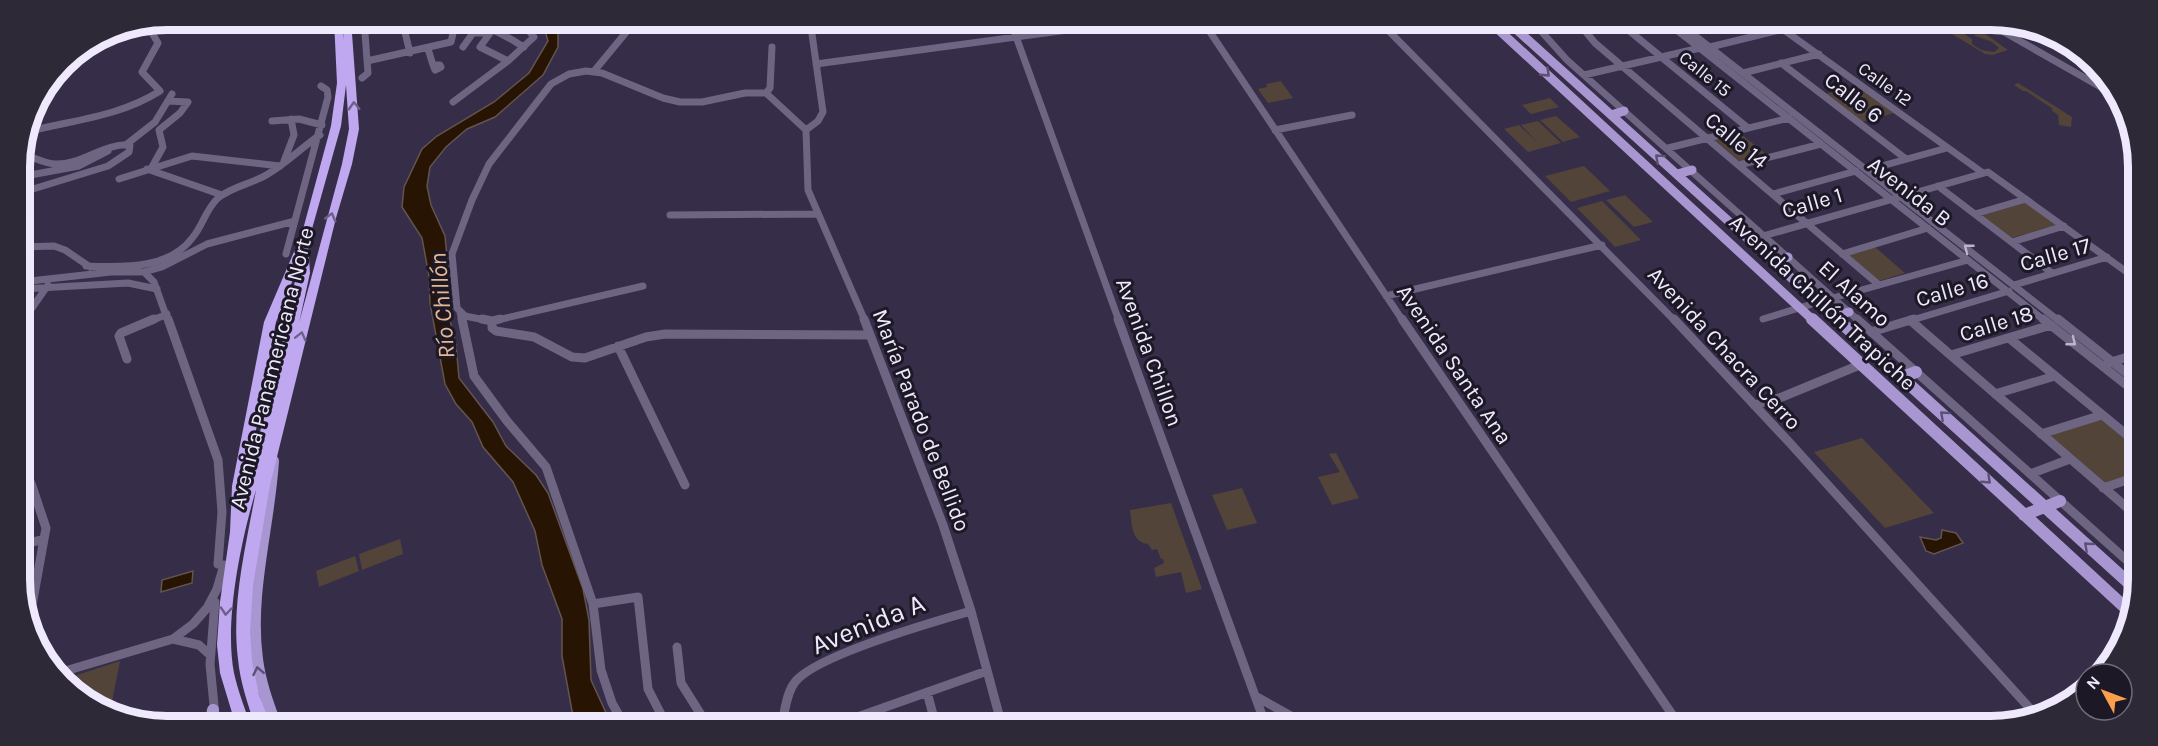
<svg xmlns="http://www.w3.org/2000/svg" width="2158" height="746" font-family="Karla,sans-serif">
	<rect width="100%" height="100%" fill="#362d49"/>
	<path fill="#524439" d="M1929,20C1943,19 1960,31 1972,39V44L1981,50L1994,52L1999,48L1992,42L1973,35L1984,33L2008,50L1992,55L1985,54Z
		M1281,81L1293,98L1268,103L1258,89L1267,87L1266,84Z
		M2018,83L2072,117L2071,127L2059,125L2058,115L2051,110L2053,109L2026,91H2023L2014,85Z
		M1857,86L1894,113L1862,122L1825,94Z
		M1550,98L1559,107L1531,114L1522,105Z
		M1556,116L1580,137L1563,142L1540,120Z
		M1538,121L1561,143L1528,152L1504,129L1519,125L1538,143L1521,125Z
		M1740,133L1767,155L1741,162L1714,140Z
		M1584,166L1610,191L1571,202L1545,176Z
		M1625,195L1653,222L1634,227L1606,200Z
		M1602,201L1641,240L1615,247L1577,208Z
		M2026,202L2057,225L2011,238L1981,216Z
		M1875,247L1905,273L1879,281L1849,255Z
		M2103,418L2133,443V475L2104,485L2049,436Z
		M1862,438L1934,513L1885,528L1814,452Z
		M1336,453L1359,498L1332,505L1318,477L1340,472L1329,454Z
		M1242,488L1257,523L1227,530L1212,495Z
		M1171,503L1202,589L1186,593L1181,572L1156,577L1154,568L1164,563L1163,559H1161L1157,549L1152,550L1148,544C1131,542 1132,524 1130,510Z
		M400,539L403,554L362,570L359,554Z
		M355,556L359,571L319,587L316,571Z
		M120,661L110,712L62,680Z"/>
	<path fill="#271403" stroke="#63544e" stroke-width="1.5" d="M537,20H554L558,30V47L543,75L495,117L467,129L446,147L430,167L427,186L431,205L445,236L448,268L446,304L456,345L459,378L493,422L506,446L536,475L548,493L583,589L589,620L591,680L612,726H576L574,722L562,656V619L542,565L535,531L513,482L483,447L472,422L456,404L445,384L430,303L429,276L422,238L402,207L404,187L422,149L437,136L494,102L529,73L548,41L545,31Z
		M1942,530L1956,533L1963,543L1934,554L1926,551L1920,537L1936,540L1941,538Z
		M193,571L192,583L161,592L162,580Z"/>
	<g fill="none" stroke-linecap="round" stroke-linejoin="round">
		<path stroke="#6e6582" stroke-width="7" d="M402,20L410,53
			M566,20L567,27
			M1010,20L1119,321
			M1202,20L1403,321
			M1378,20L1675,321
			M1531,20L1567,60L1859,321
			M1576,20L1595,43L1879,285
			M1616,20L1748,128
			M1664,20L2045,321
			M1675,20L2059,321
			M1770,20L1983,173
			M1983,20L2113,94
			M1683,25L1709,20
			M454,29C486,22 497,31 524,47
			M493,29L480,47L508,61
			M114,30L126,28
			M2004,32L2030,26
			M463,47L473,33H489
			M1710,47L1784,29
			M428,49L433,65
			M79,50L84,52
			M367,61L451,42L454,29L439,20
			M1781,63L1906,159
			M816,64L1142,20
			M433,65H440L441,67L435,70Z
			M595,70L633,24L630,23L631,20
			M1743,73L1819,54
			M1584,75L1700,48
			M362,78L368,73L364,20
			M2099,85L2106,78
			M766,93L770,88L772,47
			M453,102L508,61L534,37L520,20
			M272,121L299,119L322,125
			M806,130L808,190L865,321
			M806,130L818,121L823,112L810,20
			M1275,130L1352,115
			M26,132C72,120 119,117 160,91L142,72L158,43L149,28
			M127,144L155,122L172,94
			M1668,148L1789,118
			M284,161L294,135L291,119
			M1739,165L1821,144
			M152,167L163,147L159,130L180,113L188,102L168,101
			M147,169L222,195
			M1867,170L1947,148
			M119,179L192,156L280,166
			M20,180L25,176L79,166L108,151
			M1938,186L2052,273
			M20,193L108,166L129,152L130,145C104,143 83,164 57,164C45,165 33,156 21,154
			M1773,194L1856,171
			M1975,214L2026,199
			M670,215L818,214
			M1749,240L1988,172L2135,278
			M2012,242L2064,226
			M20,247L54,246L65,250L90,267
			M286,254L328,97L327,90L321,86
			M1842,254L1928,228
			M86,266C123,267 169,270 193,237C203,225 206,209 218,198C233,186 252,184 268,174C287,163 302,147 320,135
			M144,272L154,282L168,321
			M21,282L111,272H144L162,267L207,244L295,221
			M2014,285L2107,257
			M21,289L128,283L157,289
			M1386,296L1602,245
			M1833,298L1968,260
			M460,312L462,321
			M1763,319L1819,302
			M23,321L48,285
			M151,321L167,314
			M490,321L465,316L457,308L452,254L472,200L489,164L551,84L569,74L586,71L602,73L663,98L680,102H702L745,93H766L806,130
			M493,321L643,286
			M1909,321L2009,291"/>
		<path stroke="#6e6582" stroke-width="9" d="M462,319L474,376L507,421L546,467L593,604L601,670L612,703L625,726
			M482,319L492,321L500,319
			M864,319L943,525L971,611L1002,726
			M1118,319L1266,726
			M1402,319L1680,726
			M1674,319L1789,442L2034,713
			M1857,319L2132,565
			M2043,319L2134,391
			M2058,319L2134,379
			M1910,320L2132,512
			M492,321V328L496,331L534,337L572,357L585,358L646,337L665,334L870,335
			M21,324L24,319
			M1871,332L1914,319
			M2009,338L2133,440
			M618,346L685,485
			M1951,355L2051,325
			M127,359L119,336L121,333L154,319
			M2108,363L2134,355
			M1995,394L2055,376
			M1754,405L1782,397L1862,364
			M2041,434L2102,415
			M22,465L32,486L46,528L29,622
			M2030,474L2070,459
			M2103,488L2133,478
			M22,545L44,539
			M215,602L210,664L216,726
			M593,604L638,597L648,689L667,726
			M173,639L199,645L210,655
			M677,647L681,683L708,726
			M55,674L173,639L193,624L207,608L217,589L224,565L218,564L222,512L218,460L168,319
			M927,692L936,726
			M1255,696L1309,726
			M781,726C785,713 786,693 795,682C815,656 936,621 971,611
			M832,726L987,671"/>
		<path stroke="#a896d1" stroke-width="9" d="M1488,20L1814,321
			M1506,20L1839,321
			M1611,115L1624,111
			M1677,174L1692,170
			M1774,262L1788,257
			M1835,316L1849,312"/>
		<path stroke="#a896d1" stroke-width="12" d="M1812,319L2131,613
			M1837,319L2131,585
			M1902,377L1916,372
			M273,461C269,526 248,594 257,659C260,683 268,704 276,726
			M2024,515L2060,501
			M210,726L213,710"/>
		<path fill="#bfa8f0" fill-rule="evenodd" d="M334,20H342L344,40L343,20H351L359,129L352,164L336,218L270,485L253,585L250,632L252,661L259,695L271,726H255C248,704 240,682 238,659C231,603 246,546 256,490C241,540 224,622 234,673C238,691 245,709 251,726H236L220,673L217,645L220,602L230,532L232,486L264,322L302,233L331,126L337,83ZM346,85L349,129L342,164L299,323L310,273L308,243L341,126ZM298,267L270,397L248,473L276,322Z"/>
	</g>
	<defs><path id="oneway-chevron" d="M-2-3.5L2.5 0L-2 3.5" fill="none" stroke-width="1.6" stroke-linecap="round" stroke-linejoin="round" transform="scale(1.5)"/></defs>
	<g stroke="#5b5172">
		<use href="#oneway-chevron" transform="translate(1546 73) rotate(43)"/>
		<use href="#oneway-chevron" transform="translate(1659 158) rotate(-138)"/>
		<use href="#oneway-chevron" transform="translate(1944 415) rotate(-138)"/>
		<use href="#oneway-chevron" transform="translate(1987 480) rotate(43)"/>
		<use href="#oneway-chevron" transform="translate(2088 546) rotate(-138)"/>
		<use href="#oneway-chevron" transform="translate(258 671) rotate(-101)"/>
	</g>
	<g stroke="#6e608a">
		<use href="#oneway-chevron" transform="translate(354 106) rotate(-92)"/>
		<use href="#oneway-chevron" transform="translate(331 217) rotate(-75)"/>
		<use href="#oneway-chevron" transform="translate(301 336) rotate(-76)"/>
		<use href="#oneway-chevron" transform="translate(226 611) rotate(95)"/>
	</g>
	<g stroke="#bbb4cb">
		<use href="#oneway-chevron" transform="translate(1968 248) rotate(-142)"/>
		<use href="#oneway-chevron" transform="translate(2072 342) rotate(38)"/>
	</g>
	<g text-anchor="middle" stroke-width="6" stroke-linejoin="round" paint-order="stroke">
		<g font-size="18" fill="#eee9fc" stroke="#1c1825">
			<text transform="translate(1705 74) rotate(39)" y="6">Calle 15</text>
			<text transform="translate(1885 84) rotate(36)" y="6">Calle 12</text>
		</g>
		<g font-size="22" fill="#eee9fc" stroke="#1c1825">
			<text transform="translate(1854 97) rotate(38)" y="8">Calle 6</text>
			<text transform="translate(1737 140) rotate(40)" y="8">Calle 14</text>
			<text transform="translate(1910 191) rotate(38)" y="8">Avenida B</text>
			<text transform="translate(1812 202) rotate(-16)" y="8">Calle 1</text>
			<text transform="translate(2055 254) rotate(-16)" y="8">Calle 17</text>
			<text transform="translate(1952 289) rotate(-16)" y="8">Calle 16</text>
			<text transform="translate(1855 293) rotate(42)" y="8">El Alamo</text>
			<text transform="translate(1823 302) rotate(43)" y="8">Avenida Chillón Trapiche</text>
			<text transform="translate(1996 323) rotate(-17)" y="8">Calle 18</text>
			<text transform="translate(1725 348) rotate(47)" y="8">Avenida Chacra Cerro</text>
			<text transform="translate(1150 352) rotate(70)" y="8">Avenida Chillon</text>
			<text transform="translate(1455 364) rotate(56)" y="8">Avenida Santa Ana</text>
			<text transform="translate(271 368) rotate(-76)" y="8">Avenida Panamericana Norte</text>
			<text transform="translate(922 420) rotate(69)" y="8">María Parado de Bellido</text>
		</g>
		<g font-size="24" font-style="italic" fill="#e4b691" stroke="#1c1825">
			<text transform="translate(442 306) rotate(-95)" y="8">Río Chillón</text>
		</g>
		<g font-size="27" fill="#eee9fc" stroke="#1c1825">
			<text transform="translate(868 624) rotate(-22)" y="9">Avenida A</text>
		</g>
	</g>
	<path d="M0 0H2158V746H0ZM167 30H1991A137 137 0 0 1 2128 167V579A137 137 0 0 1 1991 716H167A137 137 0 0 1 30 579V167A137 137 0 0 1 167 30Z" fill="#2d2936" fill-rule="evenodd"/>
	<path fill="none" stroke="#eee9fc" stroke-width="8" d="M167 30H1991A137 137 0 0 1 2128 167V579A137 137 0 0 1 1991 716H167A137 137 0 0 1 30 579V167A137 137 0 0 1 167 30Z"/>
	<g transform="translate(2104 692) rotate(311)"><circle r="28" fill="#1c1825" stroke="#706c7b" stroke-width="1.5"/>
	<path d="M0-4.5L10 22L0 15L-10 22Z" fill="#fa9f4e"/>
	<text y="-9" font-size="16" font-weight="bold" text-anchor="middle" fill="#eee9fc">N</text>
	</g>
</svg>
